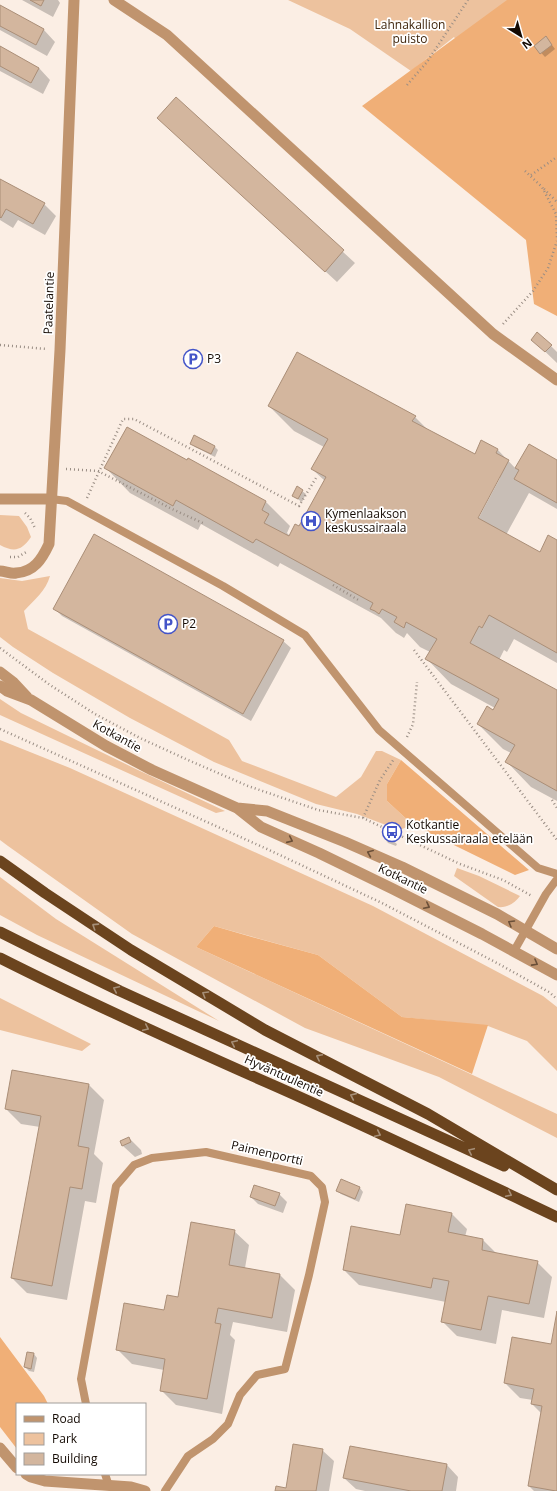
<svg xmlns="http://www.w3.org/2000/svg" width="557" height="1491" font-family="'Open Sans',sans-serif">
	<rect width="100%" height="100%" fill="#fbeee4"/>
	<path fill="#edc29e" d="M288,0H557L483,79L454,37L411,71L350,29Z
		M0,515L19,516L27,527L31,537C22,550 15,553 0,545Z
		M50,576C46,591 34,600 24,611L28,629L229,740L242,761L336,797L361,777L376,751H382L401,760L387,784V801L413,825L399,830L357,814L316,804L214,762L130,718L53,673L13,647L0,637V578L22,581Z
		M0,699L21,713L138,770L225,811L216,813L0,715Z
		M0,740L70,768L373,906L543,996L557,1007V1071L527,1041L488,1026L402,1017L318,955L214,926L196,947L557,1114V1138L439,1077L305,1028L132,934L8,846L0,840Z
		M457,868L479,876L520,896C515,903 507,908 498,907L454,876Z
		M0,877L56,919L219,1021L37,935L0,915Z
		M0,998L91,1044L82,1051L0,1030Z"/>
	<path fill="#f0af77" d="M507,0H557V316L534,304L526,240L362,106Z
		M401,760L529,870L515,875L413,825L387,801V784Z
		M214,926L252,937L318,955L402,1017L488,1025L472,1074L196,947Z
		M0,1337L44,1396L48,1404H17V1449L0,1427Z"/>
	<path fill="#0003" fill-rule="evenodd" d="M22,0H58L60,3L53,17Z
		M0,6L44,30L55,42L47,56L0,30Z
		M549,41L555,49L545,57L535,46Z
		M0,47L39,68L50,80L43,94L0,71Z
		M176,98L355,263L337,282L170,129Z
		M0,180L44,204L56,216L45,235L18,220L13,228L0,220Z
		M532,339L551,346L557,352V363Z
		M269,406L415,417L430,432L475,455L482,442L498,450L516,469L529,446L557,461V509L529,493L506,535L540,553L557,541V663L514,639L507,652L504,650L499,660L557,692V801L531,787L507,762L511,753L503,749L478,724L494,711L495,708L451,684L427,659L430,652L420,647L407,633L404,638L401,636L396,633L381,618L280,563L278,567L201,524L198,530L130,493L106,468L266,502L290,526L287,533L290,536L299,528L325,481L312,469L324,447L294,431ZM498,478H500L476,523L474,522Z
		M195,436L215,447L218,450L215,457L195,447L191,443Z
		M298,488L306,494L302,502L293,496Z
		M54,608L283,641L291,648L251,721L62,616Z
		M386,838L393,841L397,844L396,846L388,843L385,839Z
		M89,1085L104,1100L94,1154L103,1163L96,1203L85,1201L67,1300L27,1293L12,1278L40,1127L21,1124L6,1109Z
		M129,1138L141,1150L142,1154L135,1157L123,1146Z
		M342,1180L360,1188L363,1192L359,1202L341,1194L337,1191Z
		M279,1194L287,1202L283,1213L258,1204L251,1197Z
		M452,1214L467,1229L465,1237L483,1240L497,1254L537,1262L552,1277L544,1318L502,1310L496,1344L457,1336L442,1321L446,1302L359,1285L344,1270L401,1236Z
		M234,1231L249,1245L245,1268L280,1275L295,1290L287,1332L233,1322L230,1335L235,1340L222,1414L176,1405L161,1390L164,1370L132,1364L117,1349L165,1311L179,1298Z
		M557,1317V1491H534L529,1486L541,1413L532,1404L533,1400L520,1398L505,1383L552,1345Z
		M34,1354L37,1358L34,1372L29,1371L25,1367Z
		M350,1447L447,1465L458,1477L456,1491H365L356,1489L344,1478Z
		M322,1450L334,1461L329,1491H276L287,1489Z"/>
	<path fill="#d3b69e" stroke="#aa8e77" d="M30,0H44L41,6Z
		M0,5L44,29L36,45L0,26Z
		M546,36L552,45L540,54L534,46Z
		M0,46L39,68L31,83L0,66Z
		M176,97L344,250L325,272L157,118Z
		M0,179L45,203L33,224L6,209L1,218L0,217Z
		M537,332L552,345L545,352L531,340Z
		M297,352L416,416L412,421L475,454L481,440L498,449L496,453L509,460L478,518L540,552L548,535L557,540V653L489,615L482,628L479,626L470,643L557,690V791L505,762L515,745L477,724L487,706L493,710L499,699L425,659L437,639L406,622L404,628L394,622L397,617L382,609L379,614L375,611L370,609L373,603L256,539L253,543L176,500L173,506L104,468L127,427L187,460L188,458L266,501L262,510L269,514L264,523L289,536L295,524L299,526L326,477L311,469L328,439L268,406Z
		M194,435L215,446L211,454L190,444Z
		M529,444L557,460V503L514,479L519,470L515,468Z
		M297,486L303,490L298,499L292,496Z
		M94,534L284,640L243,714L53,609Z
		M12,1070L89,1084L78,1146L89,1148L82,1189L70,1187L52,1286L11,1278L41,1116L5,1109Z
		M129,1137L131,1142L122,1146L120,1141Z
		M341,1179L360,1187L355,1199L336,1191Z
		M254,1185L280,1193L275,1206L250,1197Z
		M406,1204L452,1213L448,1232L483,1239L482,1250L538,1261L529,1304L488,1296L481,1330L441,1322L449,1281L433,1278L431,1288L343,1270L351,1226L400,1235Z
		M191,1222L235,1230L229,1265L280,1274L272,1318L218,1308L215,1323L221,1324L207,1399L160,1391L165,1359L116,1350L124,1303L164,1310L167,1295L178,1297Z
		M557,1311V1491H556L528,1486L542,1406L531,1404L534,1389L504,1383L512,1337L551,1344Z
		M27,1352L34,1353L31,1369L24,1367Z
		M293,1444L323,1449L316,1491H275L276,1486L286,1488Z
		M350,1446L447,1464L442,1491H411L343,1478Z"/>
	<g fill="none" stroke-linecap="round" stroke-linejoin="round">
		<path stroke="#998d84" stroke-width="2.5" stroke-dasharray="1 3" stroke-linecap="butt" d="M407,85L427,62L468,0
			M525,171L542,187L556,214L557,238
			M531,175L557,157
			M544,189L557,202
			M503,324L533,291L548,268L557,241
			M0,345L47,349
			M66,469L98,471L172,509L205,524
			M87,498L123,419H134L299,506L316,478
			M25,513L30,518L35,528
			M10,557H18L28,551
			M333,585L360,601
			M0,648L50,685L95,714L140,738L188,760L248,786L318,810L363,818L460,864L503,880L532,896
			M414,650L557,840
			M0,729L267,849L382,903L497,963L549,992L557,999
			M407,737L413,724L417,682
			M552,800L557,808
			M363,818L380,780L394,759"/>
		<path stroke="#c0946e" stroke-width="8" d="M51,499L67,501L223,586L305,635L379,730L538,868L557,874
			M514,951L546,894L557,879
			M86,1404L81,1379L116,1186L134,1165L152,1158L206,1152L311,1176L322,1187L325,1202L309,1275L285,1369L257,1375L240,1395L228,1424L213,1439L188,1456L165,1491
			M105,1474L109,1486"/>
		<path stroke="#c0946e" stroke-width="11" d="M114,0L167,35L493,334L557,380
			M0,499H51
			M0,571C5,571 11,574 16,573C34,572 42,559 49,544L60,350L74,0
			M0,1448L17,1468
			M26,1474L31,1477L45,1481L131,1487L145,1491"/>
		<path stroke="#c0946e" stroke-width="11" d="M0,672L13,682L27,697
			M0,686L7,691L31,700L106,746L152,770L237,808L261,827L319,853L393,889L482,934L557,975
			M237,808L267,811L345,842L402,867L497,914L557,949"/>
		<path stroke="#6b441e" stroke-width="11" d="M0,861L45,893L131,950L220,1003L265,1030L428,1114L557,1190
			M0,932L40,952L120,991L504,1166
			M0,958C87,1002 176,1042 266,1082C364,1125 460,1171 557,1217"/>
	</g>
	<defs><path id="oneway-chevron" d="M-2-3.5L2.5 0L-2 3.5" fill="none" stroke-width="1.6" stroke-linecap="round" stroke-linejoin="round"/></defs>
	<g stroke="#6a4f38">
		<use href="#oneway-chevron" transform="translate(290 840) rotate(24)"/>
		<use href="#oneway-chevron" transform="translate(370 853) rotate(-157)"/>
		<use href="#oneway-chevron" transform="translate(427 906) rotate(27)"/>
		<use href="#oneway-chevron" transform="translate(511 923) rotate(-150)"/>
		<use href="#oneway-chevron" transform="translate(535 963) rotate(29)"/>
	</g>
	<g stroke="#a68f78">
		<use href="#oneway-chevron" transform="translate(95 926) rotate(-147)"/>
		<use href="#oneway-chevron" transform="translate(116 989) rotate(-155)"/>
		<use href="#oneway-chevron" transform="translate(205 994) rotate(-149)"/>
		<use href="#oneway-chevron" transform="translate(146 1028) rotate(25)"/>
		<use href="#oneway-chevron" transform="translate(234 1043) rotate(-155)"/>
		<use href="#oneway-chevron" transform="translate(319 1057) rotate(-153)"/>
		<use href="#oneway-chevron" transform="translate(353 1096) rotate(-156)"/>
		<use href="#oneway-chevron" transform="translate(378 1134) rotate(25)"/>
		<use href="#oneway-chevron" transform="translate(471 1151) rotate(-155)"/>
		<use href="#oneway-chevron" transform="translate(509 1194) rotate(26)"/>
	</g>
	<defs>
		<symbol id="parking-ring" viewBox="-11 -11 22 22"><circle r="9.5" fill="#fff" stroke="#4354c8" stroke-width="1.5"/><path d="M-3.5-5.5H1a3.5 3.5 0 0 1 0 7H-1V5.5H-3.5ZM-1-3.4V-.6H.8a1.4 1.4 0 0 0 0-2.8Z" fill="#4354c8"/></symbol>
		<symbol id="hospital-ring" viewBox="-11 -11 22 22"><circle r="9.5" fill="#fff" stroke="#4354c8" stroke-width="1.5"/><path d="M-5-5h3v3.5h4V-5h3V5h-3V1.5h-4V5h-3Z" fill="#4354c8"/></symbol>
		<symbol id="bus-ring" viewBox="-11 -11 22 22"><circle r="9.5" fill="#fff" stroke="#4354c8" stroke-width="1.5"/><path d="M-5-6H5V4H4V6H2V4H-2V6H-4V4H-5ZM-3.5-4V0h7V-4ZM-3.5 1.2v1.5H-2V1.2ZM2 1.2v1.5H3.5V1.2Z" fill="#4354c8"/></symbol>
	</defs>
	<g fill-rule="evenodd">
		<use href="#parking-ring" x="182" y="348" width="22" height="22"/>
		<use href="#hospital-ring" x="300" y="510" width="22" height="22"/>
		<use href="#parking-ring" x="157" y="613" width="22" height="22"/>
		<use href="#bus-ring" x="381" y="821" width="22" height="22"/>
	</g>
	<g text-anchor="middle" stroke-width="3.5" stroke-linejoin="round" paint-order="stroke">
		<g font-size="12" fill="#3f250c" stroke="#fff">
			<text x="410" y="29">Lahnakallion<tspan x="410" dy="14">puisto</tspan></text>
		</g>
		<g font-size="12" fill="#140a03" stroke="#fff">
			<text transform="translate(49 303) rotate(-88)" y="4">Paatelantie</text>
			<text transform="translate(117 736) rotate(29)" y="4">Kotkantie</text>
			<text transform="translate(403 879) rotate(26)" y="4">Kotkantie</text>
			<text transform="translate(284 1076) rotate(24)" y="4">Hyväntuulentie</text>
			<text transform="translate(267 1153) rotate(13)" y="4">Paimenportti</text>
		</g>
		<g font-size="12" fill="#140a03" stroke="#fff" text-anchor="start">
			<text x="207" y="363">P3</text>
			<text x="325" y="518">Kymenlaakson<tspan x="325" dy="14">keskussairaala</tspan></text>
			<text x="182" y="628">P2</text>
			<text x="406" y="829">Kotkantie<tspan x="406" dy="14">Keskussairaala etelään</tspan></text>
		</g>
	</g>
	<rect x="16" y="1403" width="130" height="72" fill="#ffffff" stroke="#a19d9a"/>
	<rect x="24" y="1416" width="20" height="6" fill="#c0946e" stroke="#a19d9a"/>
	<text x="52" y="1423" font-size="12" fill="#140a03">Road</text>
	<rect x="24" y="1433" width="20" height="12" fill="#edc29e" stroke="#a19d9a"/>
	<text x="52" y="1443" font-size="12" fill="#140a03">Park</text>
	<rect x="24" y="1453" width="20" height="12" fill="#d3b69e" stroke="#a19d9a"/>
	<text x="52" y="1463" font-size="12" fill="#140a03">Building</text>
	<g transform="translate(521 36) rotate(143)" stroke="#ffffff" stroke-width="3" paint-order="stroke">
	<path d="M0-3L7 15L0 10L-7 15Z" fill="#140a03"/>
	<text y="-6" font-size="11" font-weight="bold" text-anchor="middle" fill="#140a03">N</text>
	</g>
</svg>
